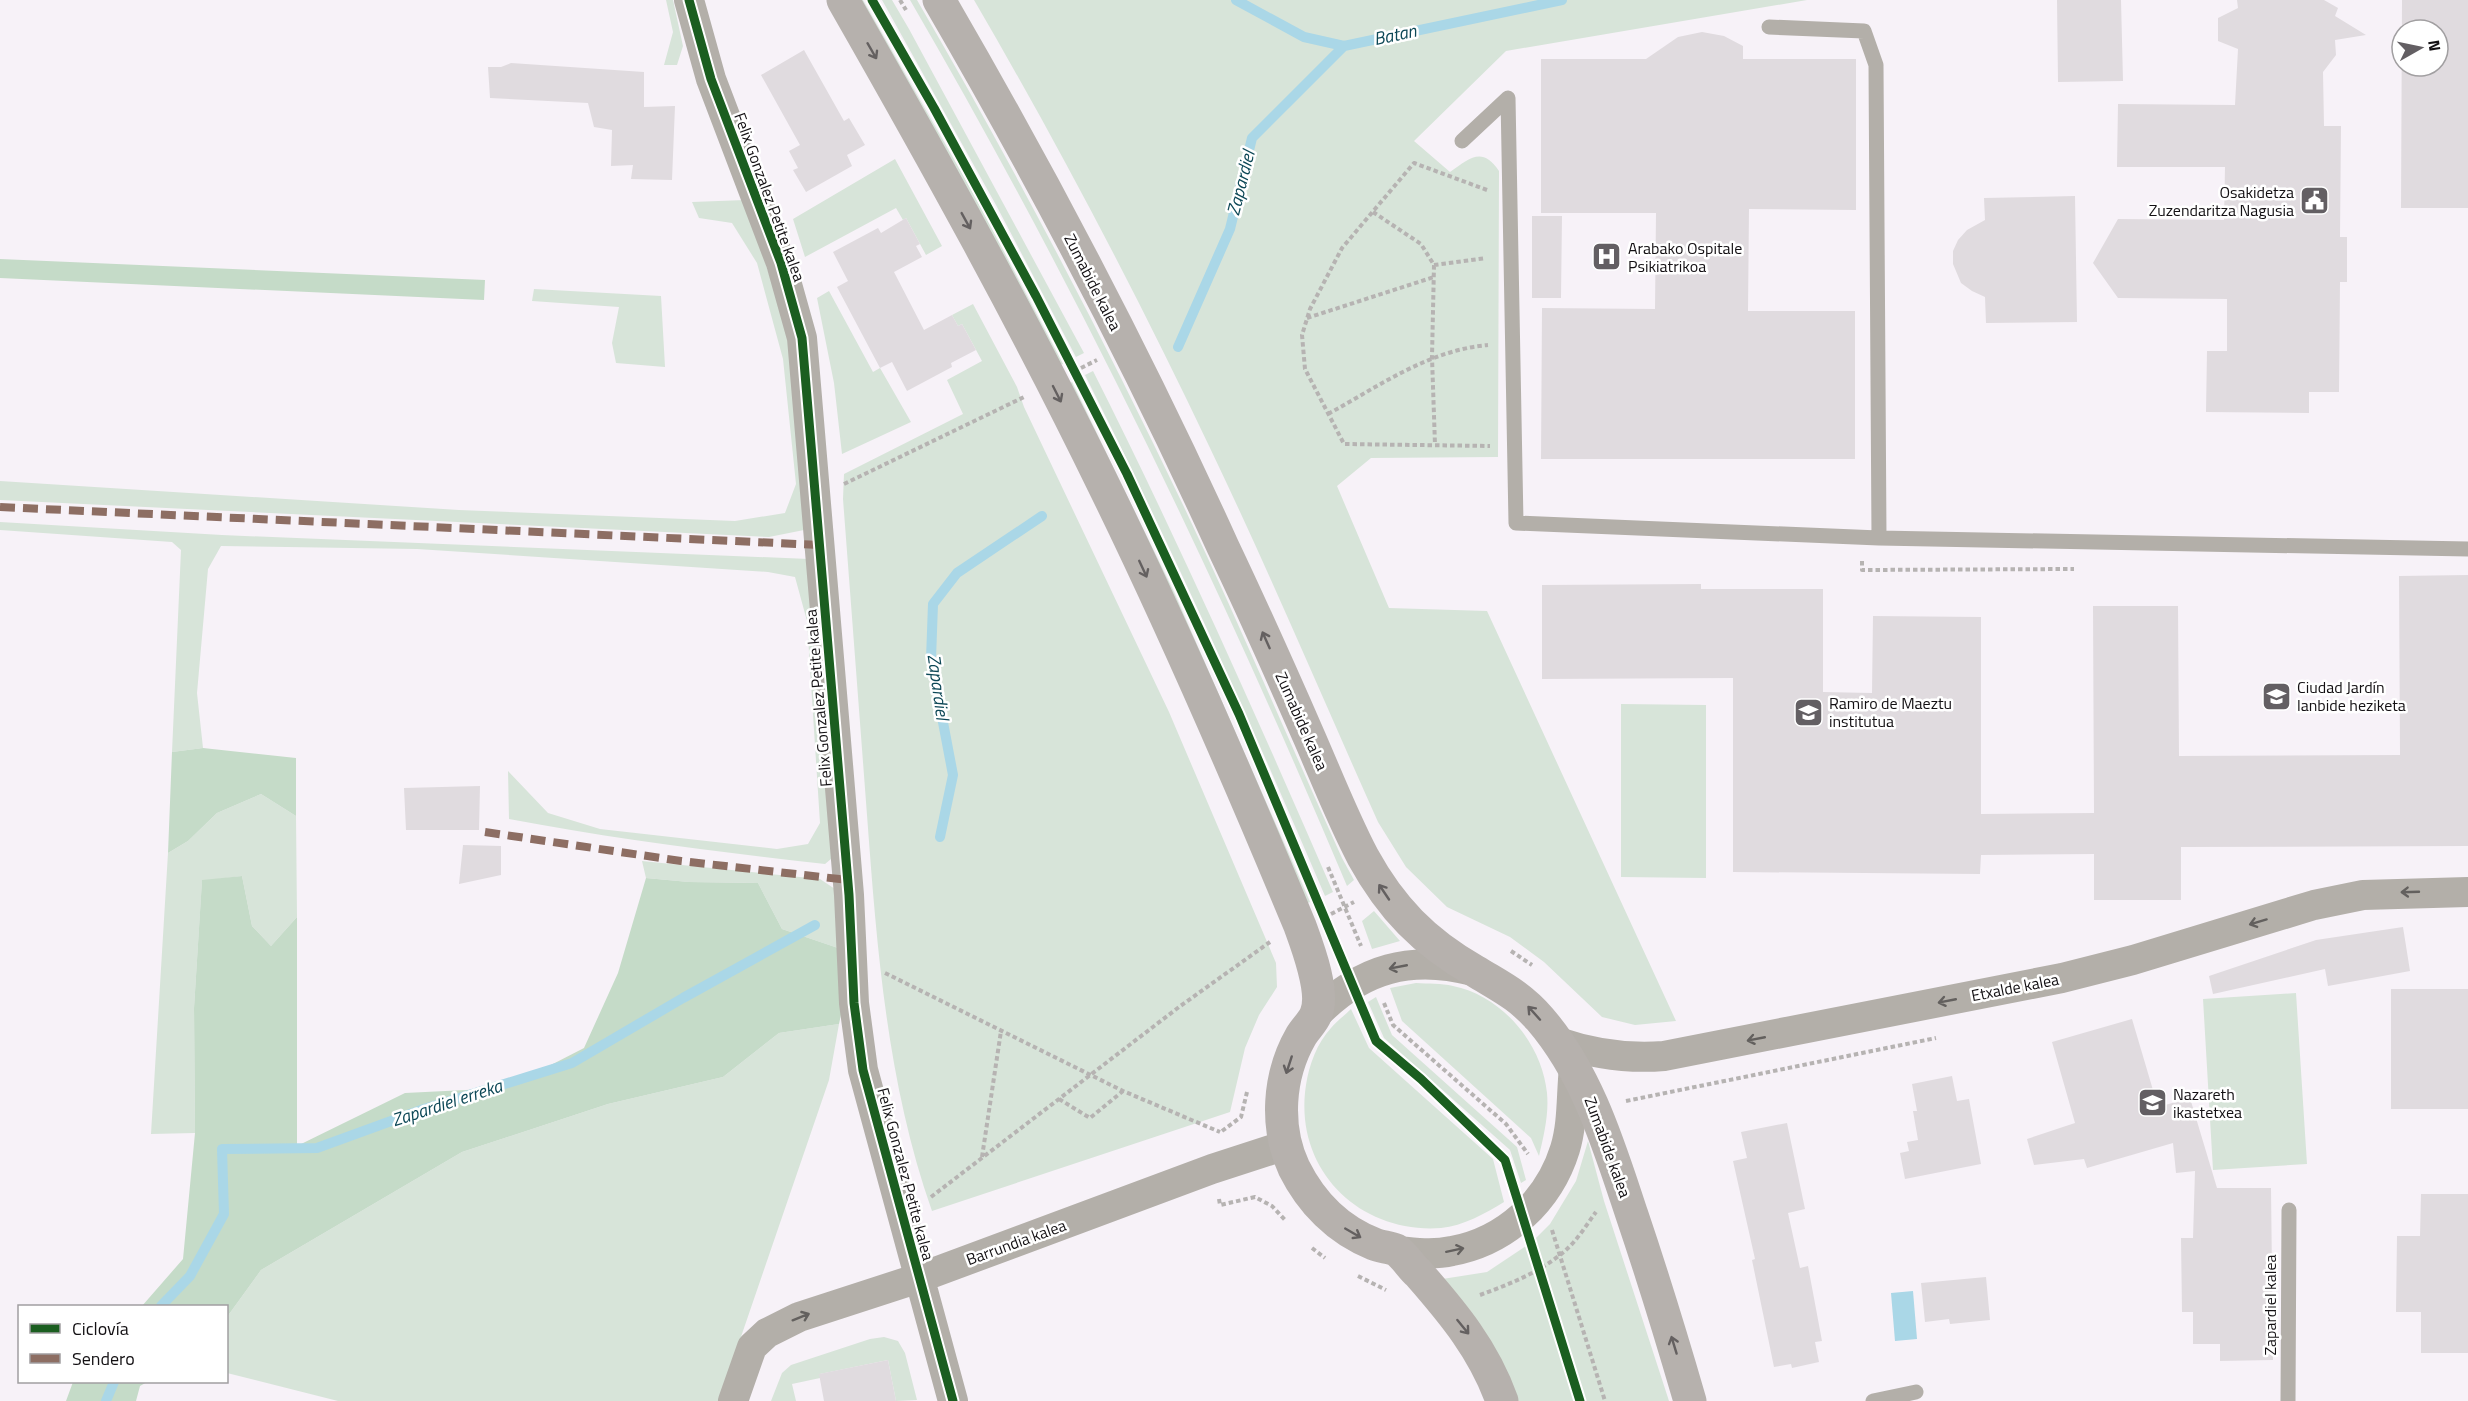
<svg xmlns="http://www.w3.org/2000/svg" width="2468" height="1401" font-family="'Titillium Web',sans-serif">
	<rect width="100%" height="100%" fill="#f7f2f8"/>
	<path fill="#d7e4d9" d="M666,0H673L683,46L677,65H664L673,32Z
		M856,0H863L972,191L1063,364L1057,366Z
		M882,0H892L909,29L1084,353L1076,357L996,205Z
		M910,0H917C1013,165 1102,335 1184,507C1239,623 1289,741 1342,858L1354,880L1347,886C1219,582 1076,285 910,0Z
		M974,0H1807L1506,51L1414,141L1450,172C1470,158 1482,146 1499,171L1498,457L1371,458L1337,486L1389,608L1487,611L1676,1021L1635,1025L1602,1017L1544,962L1510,937L1447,907L1406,867L1378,822C1322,697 1269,571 1210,448C1138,296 1059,146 974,0Z
		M895,159L942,246L926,255L906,218L903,220L896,208L805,257L793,219Z
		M745,200L793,348L809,529L769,537L0,500V481L459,510L735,521L785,513L796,484L783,359L757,263L732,223L699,218L692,202Z
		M534,289L661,296L665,367L616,363L612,343L619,307L532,301Z
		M829,291L873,372L880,368L911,422L842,454L834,383L817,298Z
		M973,304L1017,387L1024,407L1169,712L1276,963L1277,987L1259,1015L1245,1048L1230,1112L932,1211C887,1083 877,949 867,815C859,709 851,604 843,499L844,474L963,414L947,380L982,361L962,324L958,326L952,315Z
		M1093,371C1179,542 1257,717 1333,892L1325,896C1250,720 1171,546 1085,375Z
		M1072,382L1174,592L1310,902L1303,905L1067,385Z
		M0,522L222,535L809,559L837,854L825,864C719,852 614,839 509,819L508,771L548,813L600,829L777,849L808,844L820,823L807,621L795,577L768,572L417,549L221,546L208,569L197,693L203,748L172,752L181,550L172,542L0,530Z
		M1621,704L1706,705V878L1621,877Z
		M261,794L296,816L297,917L271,946L252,926L242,876L202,881L194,1008L195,1133L151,1134L168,853L188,841L217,813Z
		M642,861L820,879L838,891L841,949L782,929L758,883L689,882L646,878Z
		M1374,911L1400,941L1372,949L1362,921Z
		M1416,983C1428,984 1441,983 1453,986C1502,996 1542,1043 1547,1093C1549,1114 1544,1135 1539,1156L1531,1138L1402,1021L1390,988Z
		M2296,993L2307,1164L2213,1170L2203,999Z
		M1376,997L1392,1035L1517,1147L1526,1180L1521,1183L1510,1150L1384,1038L1368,1002Z
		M1351,1009L1369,1048L1493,1159L1504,1202C1486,1213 1463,1226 1441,1228C1359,1234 1293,1169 1306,1085C1309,1065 1317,1043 1331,1028C1337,1021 1345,1015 1351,1009Z
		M839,1024L829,1080L719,1401H338L227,1373V1317L261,1270L462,1152L608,1104L723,1077L779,1033Z
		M1588,1141L1604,1201L1669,1401H1513L1436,1280L1487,1272L1532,1242L1550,1224L1576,1181Z
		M884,1337L898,1341L905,1353L917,1400L896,1401L888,1360L820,1374V1378L792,1384L796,1401H771L782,1373L791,1365L870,1339Z"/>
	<path fill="#c5dbc8" d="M0,259L485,280L484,300L0,278Z
		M203,748L296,758V816L261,794L217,813L188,841L168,853L172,752Z
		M242,876L252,926L271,946L297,917V1146L405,1093L506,1088L584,1048L618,973L646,878L689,882L758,883L782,929L841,949L845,996L839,1024L779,1033L723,1077L608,1104L462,1152L261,1270L227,1317L226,1306H142L183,1259L195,1133L194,1008L202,880Z
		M73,1382H147L140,1386L136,1401H66Z"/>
	<path fill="#aad7e7" d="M1913,1291L1917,1339L1895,1341L1891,1293Z"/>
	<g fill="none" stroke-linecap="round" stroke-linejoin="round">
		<path stroke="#aad7e7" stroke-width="10" d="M1236,0L1304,37L1344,46L1562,0
			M1178,347L1230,229L1252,138L1344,46
			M940,837L953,775L931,659L933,604L957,573L1042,516
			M161,1306L190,1276L224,1214L222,1149L317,1148L424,1109L572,1063L683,998L815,925
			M106,1401L114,1382"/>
	</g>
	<path fill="#e0dbdf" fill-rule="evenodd" d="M2057,0H2121L2123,81L2058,82Z
		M2237,0H2324L2338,8L2335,16L2366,35L2335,40L2336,55L2323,72L2324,126H2341L2340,237H2347V282H2340L2339,392H2309V413L2206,412L2207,351H2227V299L2118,298L2093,263L2118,219L2224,220L2225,167H2117L2118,104L2235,105L2238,49L2218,41V18L2238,8Z
		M2402,0H2468V208H2401ZM2402,30H2438V66H2402Z
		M1702,32L1724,36L1743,46V59H1856V210L1749,209L1748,311H1855V459H1541L1542,308L1655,309L1656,213H1541V59H1646L1678,37Z
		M804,50L844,121L849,118L865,145L847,155L852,166L806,192L793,170L798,168L789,151L800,145L761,75Z
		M511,63L644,72V107L675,106L672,180L631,179L633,165L611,166L612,130L594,127L588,103L490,98L488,67H501Z
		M2075,196L2077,322L1986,323L1985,297L1972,291L1961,283L1953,264V251L1958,240L1967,230L1985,220L1984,198Z
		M1532,216H1562L1561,298H1532Z
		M906,218L920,244L916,246L922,257L894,272L924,330L952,315L958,326L962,324L976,350L951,363L952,367L907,391L892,362L880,368L837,287L848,281L833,252L878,228L881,233Z
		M2468,575V846L2181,847V900H2094V854L1981,855L1980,874L1733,872V678L1542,679V585L1701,584V589H1823V692L1872,693L1873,616L1981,617V814L2094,813L2093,606H2178L2179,756L2400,755L2399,576Z
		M480,786L479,830H406L404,788Z
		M463,845L501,846V875L459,884Z
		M2403,927L2410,971L2328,986L2325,969L2213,994L2209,976L2316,940Z
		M2391,989H2468V1109H2391Z
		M2132,1019L2158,1107L2190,1098L2217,1188H2271L2273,1360L2220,1361V1344H2193V1312H2182L2181,1238H2193L2195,1171L2176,1173L2173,1143L2087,1168L2084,1159L2034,1165L2027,1139L2075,1123L2052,1042Z
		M1952,1076L1957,1101L1969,1099L1981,1164L1905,1179L1900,1153L1909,1151L1907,1142L1918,1140L1913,1111H1917L1912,1084Z
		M1787,1123L1805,1209L1788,1213L1800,1268L1808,1266L1822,1341L1815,1342L1819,1362L1792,1368L1791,1364L1774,1367L1752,1260L1755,1259L1733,1161L1747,1158L1741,1132Z
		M2421,1194H2468V1353H2421V1312H2396L2397,1236H2420Z
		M1986,1277L1990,1320L1950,1324L1949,1319L1925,1322L1921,1283Z
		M888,1360L896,1401H824L819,1374Z"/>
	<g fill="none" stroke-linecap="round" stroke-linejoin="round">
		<path stroke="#b6b3b2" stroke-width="4" stroke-dasharray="4.5 3" stroke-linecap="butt" d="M900,0L906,10
			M1487,190L1414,163L1342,248L1310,309L1302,335L1305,369L1344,444L1490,446
			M1373,212L1421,244L1434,265L1432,357L1435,445
			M1434,265L1486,258
			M1307,318L1434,277
			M1081,368L1097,360
			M1328,414C1379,386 1429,350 1488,345
			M844,484L1024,397
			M1862,561V570L2074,569
			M1328,867L1361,946
			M1331,914L1354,902
			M1511,951L1532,965
			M885,973L1123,1091L1220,1132
			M1384,1003L1393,1025L1506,1124L1528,1154
			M1059,1099L1090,1118L1123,1091
			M1626,1101L1936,1038
			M1222,1131L1241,1117L1247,1092
			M982,1157L1001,1031
			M931,1197L1179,1007L1270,942
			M1219,1199L1220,1205L1255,1197L1272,1206L1286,1221
			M1552,1230L1605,1401
			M1312,1248L1325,1258
			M1358,1276L1386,1290
			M1480,1295C1510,1284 1543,1271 1567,1249C1578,1239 1587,1224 1596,1212"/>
		<path stroke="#b3afa9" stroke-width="15" d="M1769,27L1864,31L1876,65L1879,538
			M1462,141L1508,98L1516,523L1879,538L2468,549
			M1873,1401L1916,1392
			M2288,1401L2289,1210"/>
		<path stroke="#b3afa9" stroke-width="30" d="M689,0L711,79L781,263L802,338L849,895L854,1003L863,1070L953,1401
			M1317,1014C1362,968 1411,955 1473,971
			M1558,1042C1593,1054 1627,1059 1664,1056L2062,978L2133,960L2314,905L2363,895L2468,892
			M1397,1251C1415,1253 1434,1255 1452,1251C1506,1241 1549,1201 1565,1149C1573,1123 1571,1095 1574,1068
			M733,1401L752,1347L767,1333L799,1317L919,1278L1212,1169L1286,1145"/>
		<path stroke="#b6b1ad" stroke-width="33" d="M843,0C935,161 1025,323 1106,490C1176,633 1239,779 1300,926C1308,948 1325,992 1316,1014C1313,1022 1305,1029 1301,1036C1278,1076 1275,1127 1294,1168C1311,1202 1338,1230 1374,1244C1381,1247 1389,1247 1396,1250C1404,1255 1411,1267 1418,1273C1453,1313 1484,1350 1502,1401
			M939,0C1042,177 1138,360 1223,547C1253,610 1282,675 1310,739C1327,778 1343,819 1363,857C1391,908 1424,942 1475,971C1501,987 1519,995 1540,1019C1588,1075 1609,1146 1632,1215C1653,1277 1672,1339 1690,1401"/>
		<path stroke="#8d6e63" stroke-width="8" stroke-dasharray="15 8" stroke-linecap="butt" d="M0,507L820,545
			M485,832L681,861L848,880"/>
		<defs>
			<path id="cycleway" d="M689,0L711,79L781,263L802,338L849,895L854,1003L863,1070L953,1401
				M872,0L934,108L1036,296L1127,474L1239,714L1376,1041L1421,1079L1505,1160L1580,1401"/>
		</defs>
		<use href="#cycleway" stroke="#fff" stroke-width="13"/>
		<use href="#cycleway" stroke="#1b5e20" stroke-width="9"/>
	</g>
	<defs><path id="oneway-shaft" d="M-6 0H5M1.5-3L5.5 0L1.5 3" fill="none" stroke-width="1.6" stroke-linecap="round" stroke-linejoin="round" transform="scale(1.5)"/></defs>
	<g stroke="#646060">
		<use href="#oneway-shaft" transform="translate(872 51) rotate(60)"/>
		<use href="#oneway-shaft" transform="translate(966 221) rotate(61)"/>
		<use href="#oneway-shaft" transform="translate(1057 394) rotate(63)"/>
		<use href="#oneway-shaft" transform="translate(1143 569) rotate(65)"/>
		<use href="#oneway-shaft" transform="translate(1266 640) rotate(-114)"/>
		<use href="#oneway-shaft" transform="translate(1384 892) rotate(-124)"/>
		<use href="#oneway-shaft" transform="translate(1534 1013) rotate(-132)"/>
		<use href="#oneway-shaft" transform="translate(1289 1065) rotate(108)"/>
		<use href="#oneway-shaft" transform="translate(1353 1233) rotate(30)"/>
		<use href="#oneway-shaft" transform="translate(1463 1327) rotate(51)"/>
		<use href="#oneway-shaft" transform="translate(1674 1345) rotate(-107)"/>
	</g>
	<g stroke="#63605e">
		<use href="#oneway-shaft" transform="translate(2410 892) rotate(178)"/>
		<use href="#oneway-shaft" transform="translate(2258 922) rotate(163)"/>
		<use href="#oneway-shaft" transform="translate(1398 967) rotate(169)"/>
		<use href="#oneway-shaft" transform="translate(1947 1001) rotate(169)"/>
		<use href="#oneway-shaft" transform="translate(1756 1039) rotate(169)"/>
		<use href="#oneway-shaft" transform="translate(1455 1250) rotate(-12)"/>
		<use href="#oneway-shaft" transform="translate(801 1317) rotate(-22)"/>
	</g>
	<defs>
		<symbol id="civic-square" viewBox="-11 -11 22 22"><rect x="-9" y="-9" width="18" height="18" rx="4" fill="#635f63" stroke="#fff"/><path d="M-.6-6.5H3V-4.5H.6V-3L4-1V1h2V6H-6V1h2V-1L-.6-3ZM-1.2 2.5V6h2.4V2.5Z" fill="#fff"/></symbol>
		<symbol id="hospital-square" viewBox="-11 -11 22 22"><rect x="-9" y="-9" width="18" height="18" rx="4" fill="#635f63" stroke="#fff"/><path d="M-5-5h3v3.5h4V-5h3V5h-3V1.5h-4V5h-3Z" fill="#fff"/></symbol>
		<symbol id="university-square" viewBox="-11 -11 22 22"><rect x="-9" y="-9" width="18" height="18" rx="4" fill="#635f63" stroke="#fff"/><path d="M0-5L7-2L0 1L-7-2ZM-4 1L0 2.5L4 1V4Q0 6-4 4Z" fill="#fff"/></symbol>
		<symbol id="school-square" viewBox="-11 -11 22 22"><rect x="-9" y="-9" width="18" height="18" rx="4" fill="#635f63" stroke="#fff"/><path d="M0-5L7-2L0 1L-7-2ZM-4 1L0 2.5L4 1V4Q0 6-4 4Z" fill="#fff"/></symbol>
	</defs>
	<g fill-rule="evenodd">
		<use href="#civic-square" x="2298" y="184" width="33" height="33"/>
		<use href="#hospital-square" x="1590" y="240" width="33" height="33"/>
		<use href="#university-square" x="2260" y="680" width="33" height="33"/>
		<use href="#school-square" x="1792" y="696" width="33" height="33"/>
		<use href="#school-square" x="2136" y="1086" width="33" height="33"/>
	</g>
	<g text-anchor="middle" stroke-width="5" stroke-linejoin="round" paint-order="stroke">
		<g font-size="16" fill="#131013" stroke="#fff" text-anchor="start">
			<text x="2294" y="198" text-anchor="end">Osakidetza<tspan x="2294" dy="18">Zuzendaritza Nagusia</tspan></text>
			<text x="1628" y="254">Arabako Ospitale<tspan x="1628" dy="18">Psikiatrikoa</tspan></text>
			<text x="2297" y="693">Ciudad Jardín<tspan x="2297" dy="18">lanbide heziketa</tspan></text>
			<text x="1829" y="709">Ramiro de Maeztu<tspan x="1829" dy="18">institutua</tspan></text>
			<text x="2173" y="1100">Nazareth<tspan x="2173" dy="18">ikastetxea</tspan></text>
		</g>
		<g font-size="16" fill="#131013" stroke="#fff">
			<text transform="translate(770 197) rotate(70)" y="6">Felix Gonzalez Petite kalea</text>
			<text transform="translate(1093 282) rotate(63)" y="6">Zumabide kalea</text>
			<text transform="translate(818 698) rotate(-95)" y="6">Felix Gonzalez Petite kalea</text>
			<text transform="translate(1302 721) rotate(66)" y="6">Zumabide kalea</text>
			<text transform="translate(2015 987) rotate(-11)" y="6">Etxalde kalea</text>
			<text transform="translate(1608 1147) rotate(70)" y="6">Zumabide kalea</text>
			<text transform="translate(906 1174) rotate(75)" y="6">Felix Gonzalez Petite kalea</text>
			<text transform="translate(1016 1242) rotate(-20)" y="6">Barrundia kalea</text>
			<text transform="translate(2270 1305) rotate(-90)" y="6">Zapardiel kalea</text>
		</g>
		<g font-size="18" font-style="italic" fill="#0c4756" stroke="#fff">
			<text transform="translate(1395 35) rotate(-12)" y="6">Batan</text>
			<text transform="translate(1241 183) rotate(-76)" y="6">Zapardiel</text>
			<text transform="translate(938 687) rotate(82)" y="6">Zapardiel</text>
			<text transform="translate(447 1103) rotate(-18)" y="6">Zapardiel erreka</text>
		</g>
	</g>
	<rect x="18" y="1305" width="210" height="78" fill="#ffffff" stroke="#a19fa1" stroke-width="1.5"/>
	<rect x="30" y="1324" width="30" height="9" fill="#1b5e20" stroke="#a19fa1" stroke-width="1.5"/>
	<text x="72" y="1335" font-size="18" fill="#131013">Ciclovía</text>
	<rect x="30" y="1354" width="30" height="9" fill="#8d6e63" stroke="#a19fa1" stroke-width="1.5"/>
	<text x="72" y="1365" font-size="18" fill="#131013">Sendero</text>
	<g transform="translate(2420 48) rotate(81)"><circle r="28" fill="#ffffff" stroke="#a19fa1" stroke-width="1.5"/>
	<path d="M0-4.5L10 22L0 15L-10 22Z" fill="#635f63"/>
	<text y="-9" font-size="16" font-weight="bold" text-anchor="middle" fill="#131013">N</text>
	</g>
</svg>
